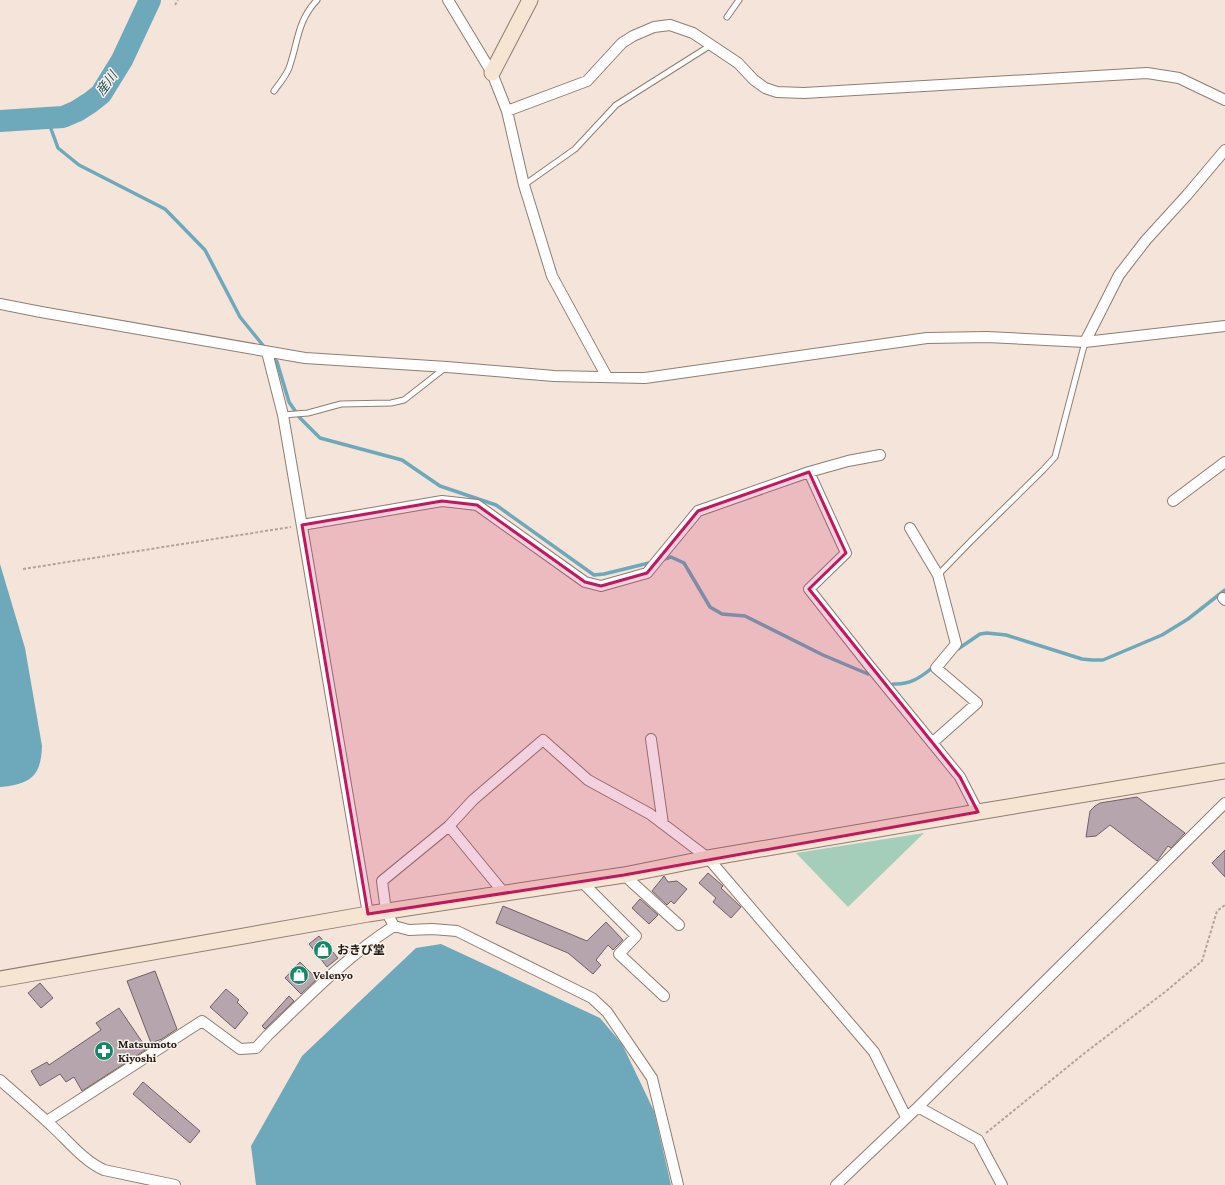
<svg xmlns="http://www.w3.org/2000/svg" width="1225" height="1185" font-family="'Crimson Pro','Noto Sans JP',serif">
	<rect width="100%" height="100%" fill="#f5e4d9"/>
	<path fill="#a5ceba" d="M924,833L848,907L796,853Z"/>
	<path fill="#6ea9bb" d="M0,564L25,648L42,746C41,776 31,784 1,787H0Z
		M441,944L600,1018L622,1044L654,1111L671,1185H256L251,1146L302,1056L416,948Z"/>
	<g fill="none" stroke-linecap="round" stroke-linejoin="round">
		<path stroke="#6ea9bb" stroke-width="3.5" d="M47,118L58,148L79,165L165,209L205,250L240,317L266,349
			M271,355L277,362L289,402L300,418L320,438L402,460L440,486L496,505L594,575L604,574L653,562
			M661,560L671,557L684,563L710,607L722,614L745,616L823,655L868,674
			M958,649L980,634L987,633L1006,635L1082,659L1092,660H1103L1162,635L1188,619L1225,590
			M893,684C909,685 920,678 932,668"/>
		<path stroke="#6ea9bb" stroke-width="22" d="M0,121L63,117L77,111L91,102L101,94L122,60L150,0"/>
	</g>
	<path fill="#b7a5ae" stroke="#706068" d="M1137,797L1185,833L1171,848L1168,846L1157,861L1110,825L1096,836L1086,837L1090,811L1095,806L1100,803Z
		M1225,850V877L1212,863Z
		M708,873L723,886L721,888L741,907L731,918L713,902L716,898L699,883Z
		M664,876L668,882L677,881L687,889L674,904L671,901L667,905L652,891Z
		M640,899L658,915L649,924L632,908Z
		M503,906L587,941L606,922L623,940L613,950L608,945L596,960L601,965L593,974L568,953L496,923Z
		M319,936L338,958L327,967L309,944Z
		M300,962L317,979L301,994L285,978Z
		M155,971L177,1029L162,1039L151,1043L127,981Z
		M40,983L53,998L41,1008L28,993Z
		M226,989L239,1000L237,1002L248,1013L235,1029L210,1007Z
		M289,996L294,1001L265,1029L262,1026Z
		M119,1008L147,1049L82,1091L74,1077L66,1082L60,1074L40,1086L31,1071L47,1062L49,1065L101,1030L96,1023Z
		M143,1082L200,1131L190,1143L133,1094Z"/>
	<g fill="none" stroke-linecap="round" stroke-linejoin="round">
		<defs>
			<path id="lane" d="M727,17L739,0
				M274,91C279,84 286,76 289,68C298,43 297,21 317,0
				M524,185L575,149L616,105L711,45
				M283,415L308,413L341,404L391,403L404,400L445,368
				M938,575L971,541L1043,470L1055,457L1085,342"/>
			<path id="street" d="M448,0L492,73L507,111L524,185L552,276L607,377
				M507,111L587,81L622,43L633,36L654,27L670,25L693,33L738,63L754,80L765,88L777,92L804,93L1147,73L1179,78L1225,100
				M0,304L41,312L305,358L447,367L554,376L645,378L927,338L987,337L1085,342L1225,326
				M1085,342L1119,275L1146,240L1187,195L1225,150
				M267,352L283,415L368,914
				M809,472L846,553L809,589L868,664L960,777L978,812
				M1173,501L1225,462
				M302,525L442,501L477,505L585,582L601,586L647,573L698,511L809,472L848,461L880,455
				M910,528L938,575L956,644L936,668L977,703L932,743
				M1223,598L1225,600
				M651,739L663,824
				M624,875L679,925
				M581,881L636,936L619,954L664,996
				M504,893L449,826L473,800L543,740L588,780L650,814L708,858L874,1052L906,1117
				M394,926L409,930L432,929L457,931L592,998L607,1012L652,1078L678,1185
				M0,1080C18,1096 36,1111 53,1127C69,1142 84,1161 104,1170L175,1185
				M918,1107L978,1140L1002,1185
				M47,1121L202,1021L240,1049L256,1048L268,1035C308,997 347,956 394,926L386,911L382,881L449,826
				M836,1185L918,1107L1225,803"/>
			<path id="secondary" d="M492,73L530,0
				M0,979L368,914L624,875L708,858L978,812L1225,771"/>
		</defs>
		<use href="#lane" stroke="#8d7e73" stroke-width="7"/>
		<use href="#street" stroke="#8d7e73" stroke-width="12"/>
		<use href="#secondary" stroke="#8d7e73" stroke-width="17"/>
		<path stroke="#b2a49b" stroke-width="2" stroke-dasharray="3 2" stroke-linecap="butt" d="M175,5L178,0
			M23,569L291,527
			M986,1133L1086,1052L1165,992L1202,961L1217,911L1225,905"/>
		<use href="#lane" stroke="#fff" stroke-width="5"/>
		<use href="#street" stroke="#fff" stroke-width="10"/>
		<use href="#secondary" stroke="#f6e5d3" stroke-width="15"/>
	</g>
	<path fill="#c2185b" fill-opacity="0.2" stroke="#c2185b" stroke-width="3" stroke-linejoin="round" d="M809,472L846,553L809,589L960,777L978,812L624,875L368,914L302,525L442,501L477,505L585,582L601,586L647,573L698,511Z"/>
	<defs>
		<symbol id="shop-disc" viewBox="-11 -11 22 22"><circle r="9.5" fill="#148868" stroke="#fdf3ec"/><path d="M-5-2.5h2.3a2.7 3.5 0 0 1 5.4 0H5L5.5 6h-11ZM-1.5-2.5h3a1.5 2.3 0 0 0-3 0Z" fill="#fff"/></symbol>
		<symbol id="pharmacy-disc" viewBox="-11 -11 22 22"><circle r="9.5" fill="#148868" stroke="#fdf3ec"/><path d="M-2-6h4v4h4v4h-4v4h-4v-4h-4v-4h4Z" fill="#fff"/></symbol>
	</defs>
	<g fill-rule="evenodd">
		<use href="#shop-disc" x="312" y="939" width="22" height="22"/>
		<use href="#shop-disc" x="288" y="964" width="22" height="22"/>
		<use href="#pharmacy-disc" x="93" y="1040" width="22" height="22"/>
	</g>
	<g text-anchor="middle" stroke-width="3" stroke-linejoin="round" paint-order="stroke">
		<g font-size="12" font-weight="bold" fill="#211b17" stroke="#fdf3ec" text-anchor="start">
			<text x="337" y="954">おきび堂</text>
			<text x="313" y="979">Velenyo</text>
			<text x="118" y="1048">Matsumoto<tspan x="118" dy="14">Kiyoshi</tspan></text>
		</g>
		<g font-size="13" font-style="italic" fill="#184c59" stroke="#fdf3ec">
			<text transform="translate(106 83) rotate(-54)" y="5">産川</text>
		</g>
	</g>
</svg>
